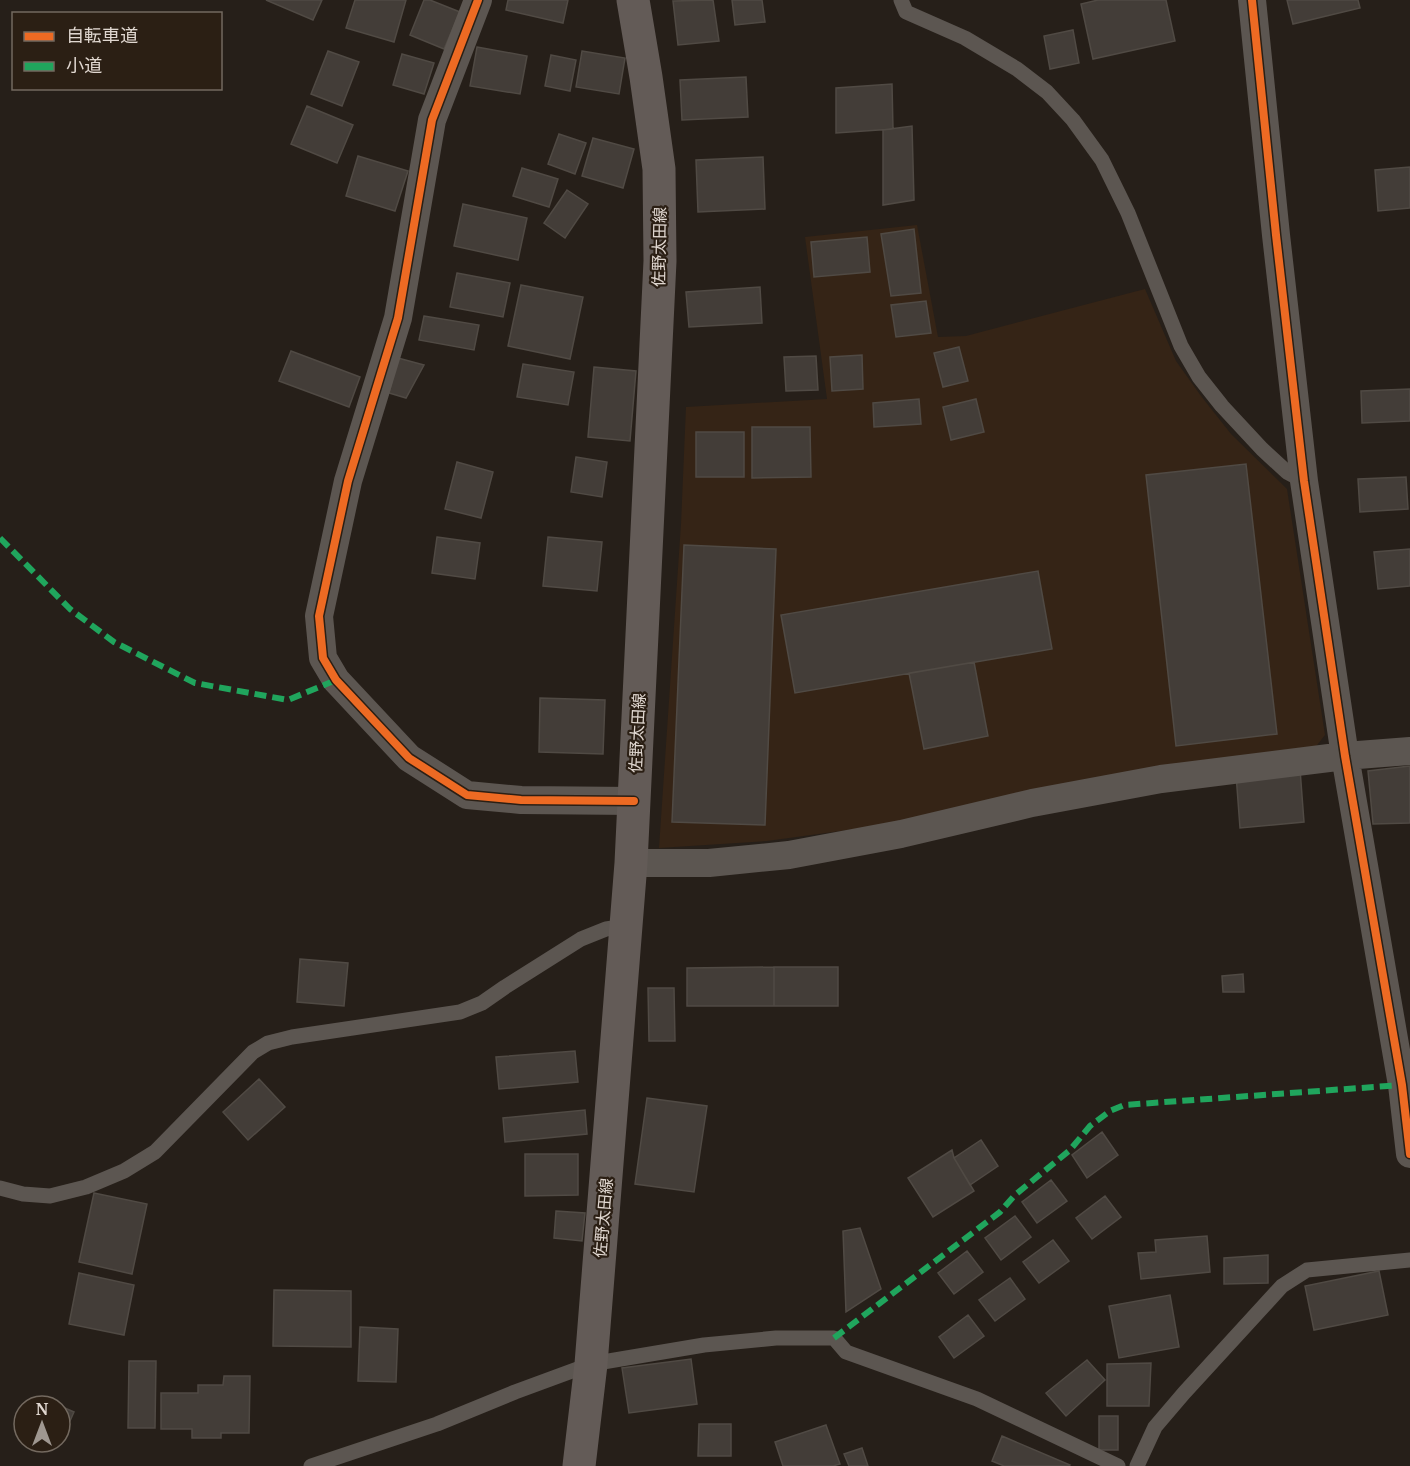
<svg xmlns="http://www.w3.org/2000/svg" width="1410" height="1466" font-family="'Noto Serif','Noto Sans JP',serif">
	<rect width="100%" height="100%" fill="#261f19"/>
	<path fill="#352416" d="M917,225L938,337L966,336L1145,289L1176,361L1201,396L1231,434L1287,489L1325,735L1314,749L855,829L767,841L659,848L681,524L686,407L827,399L805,237Z"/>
	<path fill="#433d38" stroke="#504a44" stroke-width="1.5" d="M266,0H322L313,20Z
		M355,0H406L394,42L346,28Z
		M424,0H430L460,12L444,49L410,35Z
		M508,0H568L563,23L506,10Z
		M713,0L719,41L678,45L673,1Z
		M732,0H762L765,22L735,25Z
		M1098,0H1166L1175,41L1093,59L1081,4Z
		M1287,0H1358L1360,8L1293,24Z
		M1073,30L1079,63L1050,69L1044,36Z
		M477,47L527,56L520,94L470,86Z
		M328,51L359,62L342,106L311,94Z
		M582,51L625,58L619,94L576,87Z
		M402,54L434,63L424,94L393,85Z
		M551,55L576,60L570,91L545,86Z
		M746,77L748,117L682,120L680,80Z
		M892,84L893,129L836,133V88Z
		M307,106L353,125L337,163L291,144Z
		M912,126L914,200L883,205V130Z
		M559,134L586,143L575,174L548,164Z
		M593,138L634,149L623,188L582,176Z
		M358,156L408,171L395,211L346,196Z
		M763,157L765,209L698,212L696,160Z
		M1410,167V208L1378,211L1375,170Z
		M522,168L558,179L549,207L513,196Z
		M567,190L588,204L565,238L544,223Z
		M463,204L527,218L518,260L454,246Z
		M914,229L921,293L891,296L881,234Z
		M867,237L870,272L814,277L811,242Z
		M457,273L510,283L503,317L450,307Z
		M521,285L583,297L570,359L508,346Z
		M760,287L762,323L689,327L686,292Z
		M926,301L931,333L896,337L891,305Z
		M424,316L479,325L474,350L419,340Z
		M959,347L968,381L943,387L934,353Z
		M291,351L360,377L349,407L279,381Z
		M862,355L863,389L832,391L830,357Z
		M816,356L818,390L786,391L784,357Z
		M398,358L424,365L406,398L389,393Z
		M523,364L574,372L568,405L517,397Z
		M594,367L636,371L630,441L588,437Z
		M1410,389V421L1362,423L1361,391Z
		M919,399L921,424L874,427L873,403Z
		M976,399L984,432L951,440L943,407Z
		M752,427H810L811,477L752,478Z
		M696,432H744V477H696Z
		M576,457L607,462L602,497L571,492Z
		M457,462L493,472L481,518L445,509Z
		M1246,464L1277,734L1176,746L1146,475Z
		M1406,477L1408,509L1360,512L1358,479Z
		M437,537L480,543L475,579L432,573Z
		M548,537L602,542L597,591L543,586Z
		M684,545L776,549L765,825L672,822Z
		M1410,549V586L1378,589L1374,552Z
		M1038,571L1052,649L795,693L781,615Z
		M974,662L988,736L924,749L909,673Z
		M540,698L605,700L603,754L539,752Z
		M1410,766V823L1373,824L1368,771Z
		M1300,769L1304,822L1240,828L1236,774Z
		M300,959L348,963L344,1006L297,1002Z
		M774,967V1006H687V968Z
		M774,967H838V1006H774Z
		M1243,974L1244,992H1223L1222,976Z
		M648,988H674L675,1041H649Z
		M575,1051L578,1082L499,1089L496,1057Z
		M259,1079L285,1107L248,1140L223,1112Z
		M647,1098L707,1106L694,1192L635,1184Z
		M585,1110L587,1134L505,1142L503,1118Z
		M1102,1132L1118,1155L1087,1178L1072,1155Z
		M981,1140L998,1166L970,1185L954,1158Z
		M952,1150L954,1158L974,1191L933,1217L908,1178Z
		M525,1154H578V1195L525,1196Z
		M1051,1180L1067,1201L1037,1223L1022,1202Z
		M94,1193L147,1204L132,1274L79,1262Z
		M1105,1196L1121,1217L1092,1239L1076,1218Z
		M556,1211L585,1213L582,1241L554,1238Z
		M1015,1216L1031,1237L1001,1260L985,1238Z
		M860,1228L881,1289L846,1312L843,1231Z
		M1207,1236L1210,1272L1141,1279L1138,1253L1156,1252L1155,1240Z
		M1053,1240L1069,1261L1039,1283L1023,1262Z
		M967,1251L983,1272L954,1294L938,1273Z
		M1268,1255V1283L1224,1284V1258Z
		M1379,1271L1388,1315L1314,1330L1305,1286Z
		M79,1273L134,1285L124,1335L69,1324Z
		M1010,1278L1025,1299L995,1321L979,1300Z
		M274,1290L351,1291V1347L273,1346Z
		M1170,1295L1179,1347L1119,1358L1109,1306Z
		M968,1315L984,1336L954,1358L939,1337Z
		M360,1327L398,1329L396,1382L358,1381Z
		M691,1359L697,1404L629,1413L622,1368Z
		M1087,1360L1105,1380L1066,1416L1046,1393Z
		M129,1361H156L155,1428H128Z
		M1151,1363L1149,1406H1107V1364Z
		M224,1376H250L249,1433H221V1438H192V1429H161V1393H198V1385H223Z
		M60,1406L74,1412L65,1432L60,1430Z
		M1099,1416H1118V1450H1099Z
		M699,1424H731V1456H698Z
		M826,1425L840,1464L833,1466H783L775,1442Z
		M1002,1436L1070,1465L1069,1466H1004L992,1461Z
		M862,1448L868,1466H849L844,1454Z"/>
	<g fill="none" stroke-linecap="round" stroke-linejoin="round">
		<path stroke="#5c5651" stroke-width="15" d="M901,0L906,12L965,38L1017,69L1047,92L1073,120L1102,160L1128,213L1181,346L1199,377L1222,406L1262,449L1287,472L1304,481
			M0,1188L23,1194L50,1196L86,1187L124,1171L155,1152L253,1052L268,1043L292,1037L460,1012L482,1003L505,987L581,939L606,929L626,926
			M311,1466L437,1424L515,1392L591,1364L704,1345L776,1338H834L846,1352L977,1399L1118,1466
			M1137,1466L1155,1427L1184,1393L1282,1286L1307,1270L1410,1260"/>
		<path stroke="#5c5651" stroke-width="28" d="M478,0L432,120L398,318L348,481L319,616L323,658L336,680L409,758L467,795L521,800L634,801
			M1252,0L1276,235L1304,481L1345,756L1402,1085L1410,1154
			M631,863H709L789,855L901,834L1032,803L1161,779L1345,756L1410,751"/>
		<path stroke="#635b57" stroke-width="33" d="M579,1466L591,1364L631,863L660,261L659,169L646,77L633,0"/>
		<path stroke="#20a55d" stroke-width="6" stroke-dasharray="12 6" stroke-linecap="butt" d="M0,538L70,609L114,642L195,683L288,700L336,680
			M834,1338L1000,1212L1015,1195L1070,1150L1090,1126L1110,1111L1124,1105L1402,1085"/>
		<defs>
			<path id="cycleway" d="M478,0L432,120L398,318L348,481L319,616L323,658L336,680L409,758L467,795L521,800L634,801
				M1252,0L1276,235L1304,481L1345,756L1402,1085L1410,1154"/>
		</defs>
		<use href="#cycleway" stroke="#2b1f14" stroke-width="11"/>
		<use href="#cycleway" stroke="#ed6a23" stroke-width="8"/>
	</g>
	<g text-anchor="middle" stroke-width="4.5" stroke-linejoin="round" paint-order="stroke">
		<g font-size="16" fill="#e0d7d0" stroke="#2b1f14">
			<text transform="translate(659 247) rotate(-89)" y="6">佐野太田線</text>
			<text transform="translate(637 733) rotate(-87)" y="6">佐野太田線</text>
			<text transform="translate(603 1218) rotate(-85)" y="6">佐野太田線</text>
		</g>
	</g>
	<rect x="12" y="12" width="210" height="78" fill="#2b1f14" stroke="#73695f" stroke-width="1.5"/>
	<rect x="24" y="32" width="30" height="9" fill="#ed6a23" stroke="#73695f" stroke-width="1.5"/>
	<text x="66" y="42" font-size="18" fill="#e0d7d0">自転車道</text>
	<rect x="24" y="62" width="30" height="9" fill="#20a55d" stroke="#73695f" stroke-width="1.5"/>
	<text x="66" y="72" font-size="18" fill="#e0d7d0">小道</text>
	<g transform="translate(42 1424)"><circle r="28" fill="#2b1f14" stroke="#73695f" stroke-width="1.5"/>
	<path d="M0-4.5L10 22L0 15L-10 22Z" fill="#9f9790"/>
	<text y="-9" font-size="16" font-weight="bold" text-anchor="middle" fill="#e0d7d0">N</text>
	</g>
</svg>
